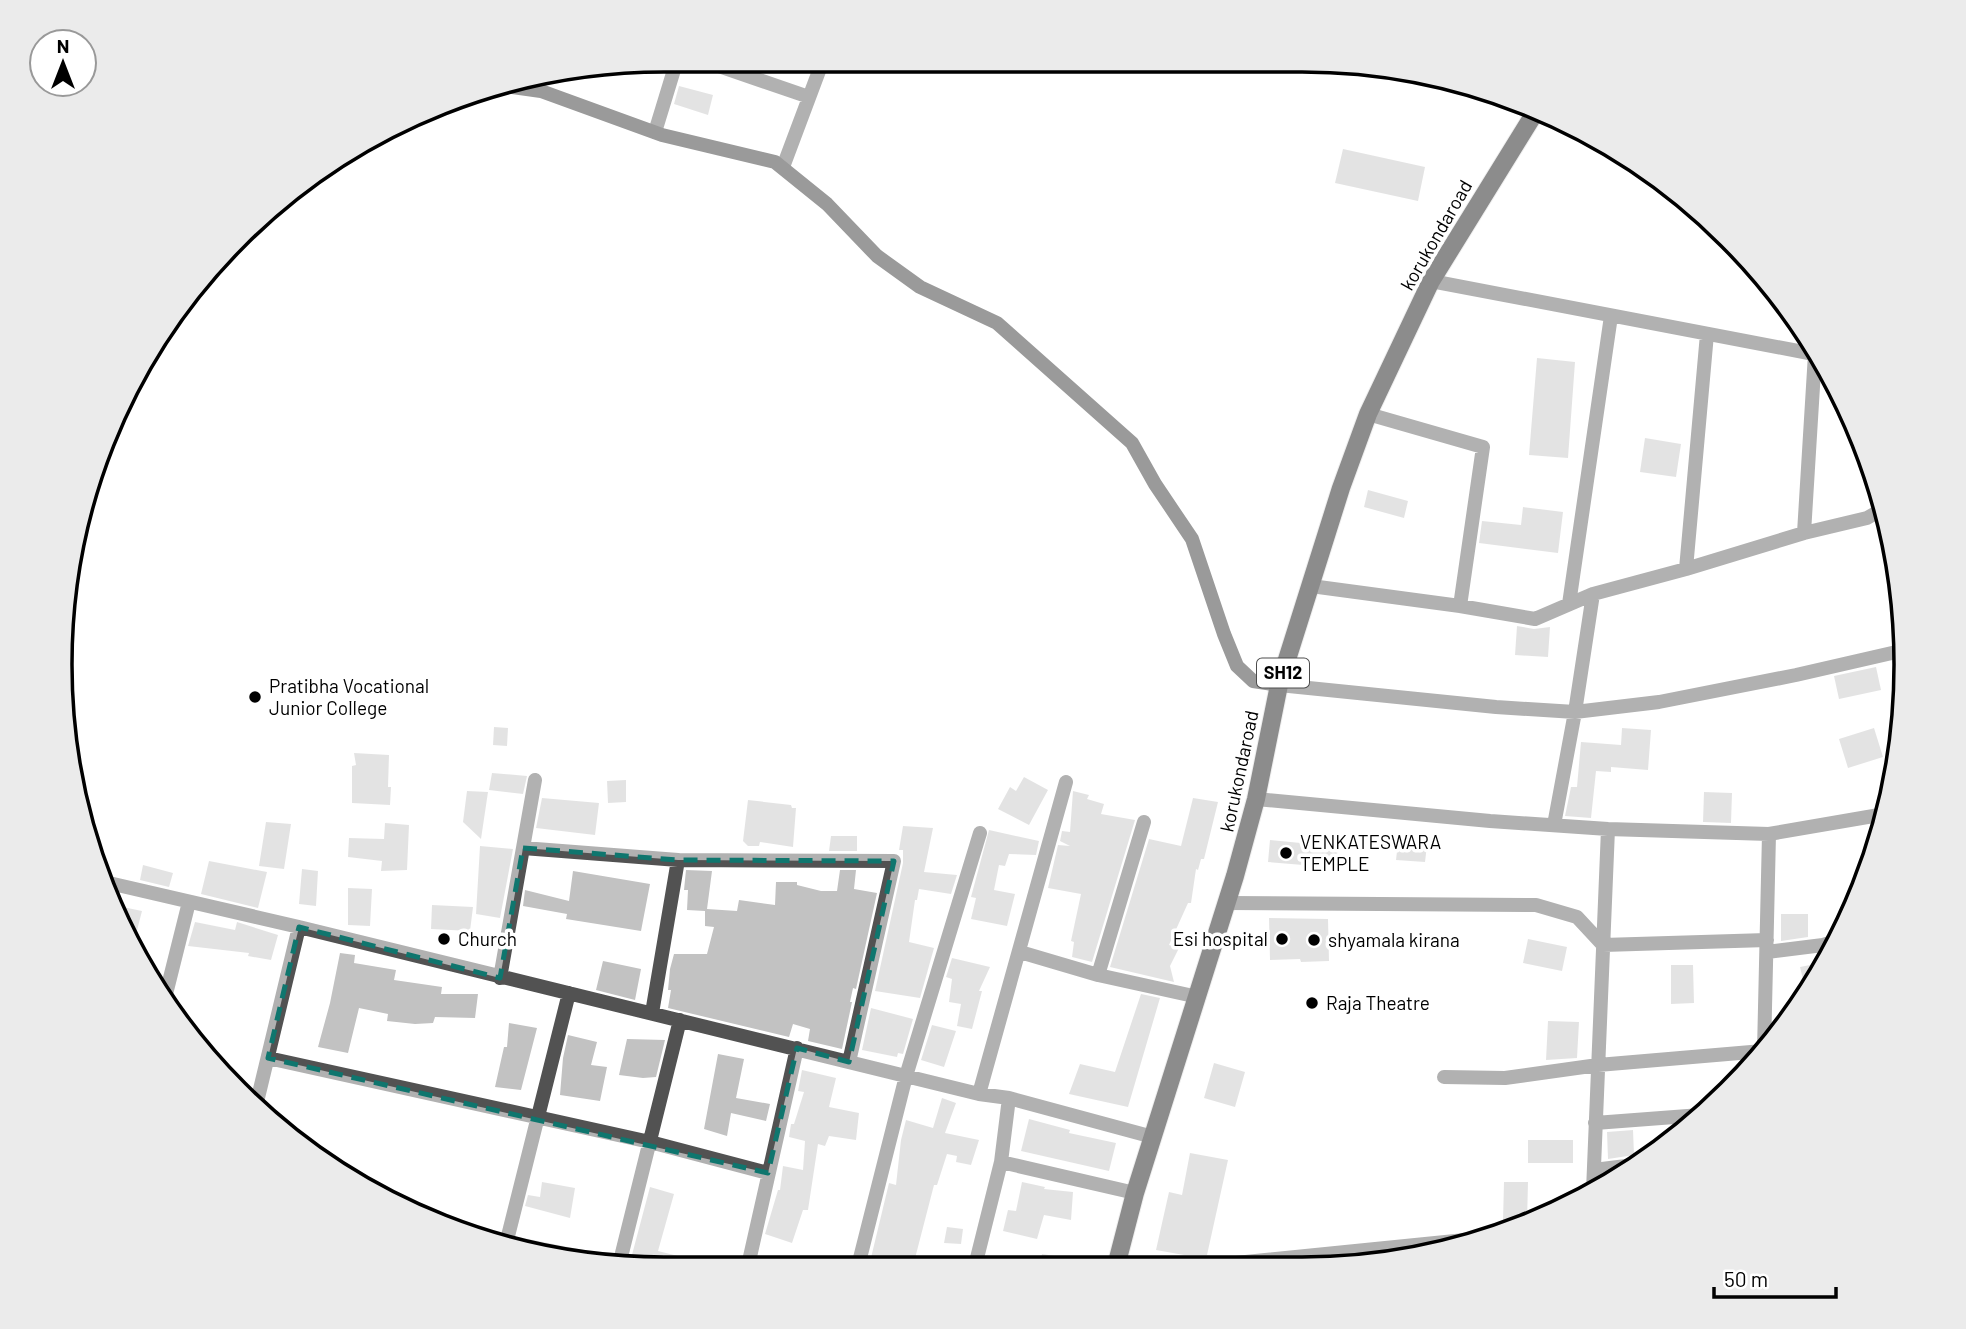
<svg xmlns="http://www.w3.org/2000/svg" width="1966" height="1329" font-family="Barlow,sans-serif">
	<rect width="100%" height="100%" fill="#fff"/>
	<path fill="#c2c2c2" d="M679,86L713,95L708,115L674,104Z
		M1343,149L1425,167L1418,201L1335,183Z
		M1537,358L1575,362L1568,458L1529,455Z
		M1645,438L1681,444L1676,477L1640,472Z
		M1368,490L1408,501L1404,518L1364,507Z
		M1523,507L1563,512L1558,553L1479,543L1482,521L1521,525Z
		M1517,626L1534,629L1550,627L1548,657L1515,655Z
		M1876,667L1881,690L1839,699L1834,676Z
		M494,727L508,728L507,746L493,745Z
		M1622,728L1651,730L1648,770L1611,767V772L1596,771L1591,818L1565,816L1571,787H1577L1581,742L1621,745Z
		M1874,728L1883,757L1848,768L1839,739Z
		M354,753L389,755L388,787H391L390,805L352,803V766L356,765Z
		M492,773L527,776L523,794L489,790Z
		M1024,777L1048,790L1029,825L998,809L1010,787L1016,791Z
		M626,780V802L608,803L607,781Z
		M467,791L488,792L481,839L463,822Z
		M1073,791L1089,795L1087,799L1104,804L1101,814L1135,820L1092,962L1072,957L1074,942L1071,941L1081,894L1048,888L1058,845L1070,846L1060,841L1062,831L1070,832Z
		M1704,792L1732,793L1731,823L1703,822Z
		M542,798L599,803L595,835L536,828Z
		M1193,798L1218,802L1204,859H1201L1198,870L1196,869L1191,903H1188L1169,945L1179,948L1170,966L1174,982L1110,967L1149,839L1181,846Z
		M748,800L791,805L792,808H796L793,847L760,842L759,846H748L743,841Z
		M266,822L291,824L284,869L259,866Z
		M385,823L409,825L407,870L381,871L382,861L348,857L349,838L384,839Z
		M903,826L933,828L924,872L957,875L951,894L919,889L917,900H915L909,942L934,948L920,998L875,991L903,863V850H899Z
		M989,830L1039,841L1036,855L1009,854L1005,866L999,865L994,890L1015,894L1007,926L971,919L976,898L971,897Z
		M1399,834L1428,837L1425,862L1396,860Z
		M831,836H857V851H829Z
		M1311,836L1338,838L1337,862L1304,860L1303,865L1268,862L1270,840L1311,844Z
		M480,846L513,849L500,918L476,914Z
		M209,861L267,872L258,908L201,894Z
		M143,865L173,873L169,887L140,880Z
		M302,869L318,871L316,906L299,904Z
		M686,870L712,871L707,909L737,911L739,900L775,905L776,882H797V885L821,891H837L840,870H856L854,889L877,893L856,989L853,988L850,1002H852L842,1049L808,1041L810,1029L793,1024L789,1037L668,1008L671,990H668L670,969L674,954H707L714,927L705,926V911L687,910L688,890H684Z
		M573,871L650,884L641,931L566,919L567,914L523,906L525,890L569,901Z
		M348,888L372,889L370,926L348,925Z
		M432,905L473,907L470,931L431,929Z
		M118,906L142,911L133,946Z
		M1781,914H1808V937L1781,941Z
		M1269,918L1328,919L1329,961L1301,962L1300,959L1270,960Z
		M195,922L235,930L237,922L278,935L271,960L248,956L249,953L188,946Z
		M1528,939L1567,947L1562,971L1523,963Z
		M340,953L355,955L354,963L396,970L394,980L442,987L441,994H478L475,1018L435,1017L433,1023L415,1024L387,1021L388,1014L359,1008L348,1053L318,1047L330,1003Z
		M952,958L990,967L979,991H982L972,1029L957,1026L961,1004L949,1002L952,979L946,977Z
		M603,961L641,969L635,1000L596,990Z
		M1825,962L1815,980L1807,996L1800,967Z
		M1671,965H1693L1694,1003L1671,1004Z
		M1141,994L1160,998L1128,1107L1069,1094L1080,1064L1115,1072Z
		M871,1008L913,1019L903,1054L898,1053L897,1057L862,1050Z
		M1548,1021L1579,1022L1577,1058L1546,1060Z
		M509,1023L537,1028L521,1090L495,1087L504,1047H507Z
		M932,1025L956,1031L944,1067L921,1060Z
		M568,1035L597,1042L591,1065L607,1067L600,1101L560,1095L563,1058Z
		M627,1039L665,1040L656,1077L643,1078L619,1075Z
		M718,1054L744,1059L736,1098L770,1104L766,1121L731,1113L727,1136L704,1129Z
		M1214,1063L1245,1072L1235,1107L1204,1098Z
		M802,1070L836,1078L829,1107L859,1113L856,1140L829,1136L825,1146L818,1144L808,1210H803L792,1243L765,1234L778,1190H780L783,1166L803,1170L805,1141L789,1137L791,1124H794L804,1092L798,1091Z
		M942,1098L956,1103L945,1133L979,1140L971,1165L956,1162L957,1156L947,1154L937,1185H934L912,1270H888L869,1266L889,1183L896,1185L901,1140L906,1120L933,1128Z
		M1029,1119L1070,1130L1069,1133L1116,1143L1109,1171L1021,1151Z
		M1633,1130L1634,1155L1608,1159L1607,1132Z
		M1528,1140H1573V1163H1528Z
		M1190,1153L1228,1160L1207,1255H1184L1156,1250L1169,1192L1182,1195Z
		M542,1182L575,1188L570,1218L525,1206L528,1195L540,1197Z
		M1022,1182L1045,1187L1044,1189L1073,1192L1071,1220L1044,1215L1037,1239L1003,1231L1008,1210L1016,1211Z
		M1504,1182H1528L1527,1222L1503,1221Z
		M650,1187L674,1194L658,1251L714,1265V1270H664L629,1266Z
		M947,1227L963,1229L961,1244L944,1243Z
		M518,1237L603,1254L602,1263L547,1258L515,1247Z
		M1042,1254L1093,1262L1092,1270H1038Z"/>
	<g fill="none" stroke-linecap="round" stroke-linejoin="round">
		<defs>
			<path id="primary" d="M1115,1270L1135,1193L1235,876L1256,799L1279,685L1341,488L1368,414L1431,281L1536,111"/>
		</defs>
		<use href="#primary" stroke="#dbdbdb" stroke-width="20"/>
		<path stroke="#525252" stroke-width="14" d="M701,60L809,97
			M655,132L677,60
			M783,167L822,63
			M1431,281L1819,355
			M1816,355L1871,468
			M1368,414L1483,447L1460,606
			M1804,533L1815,354
			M1686,569L1707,334
			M1311,586L1460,606L1535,619L1593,594L1686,569L1804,533L1867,518L1883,509
			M1569,604L1611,316
			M1900,650L1903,698
			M1279,685L1496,707L1575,712L1659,702L1796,675L1905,650
			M1256,799L1490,821L1608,829L1769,834L1885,814
			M1554,825L1575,712L1593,594
			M523,848L678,860L894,861L849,1062
			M109,883L299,927L979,1094L1009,1098L1153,1137
			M1227,903L1536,905L1577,917L1603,945L1767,940
			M1020,952L1098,975L1198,997
			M1767,952L1823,945L1836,941
			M1098,975L1144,822
			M500,978L535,780
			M165,998L189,902
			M652,1013L678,860
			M1764,1051L1769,834
			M268,1058L650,1142L768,1173
			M1444,1077L1505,1078L1598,1065L1763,1051
			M979,1094L1066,782
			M256,1106L299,927
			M1595,1123L1701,1115
			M1001,1162L1135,1193
			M1594,1170L1642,1164
			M1593,1191L1608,829
			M506,1244L569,993
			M619,1265L680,1020
			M1116,1265L1226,1264L1485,1238
			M747,1270L797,1048
			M857,1270L906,1076L980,833
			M974,1270L1001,1162L1009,1098"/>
		<path stroke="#1f1f1f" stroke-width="14" d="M504,86L541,91L662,135L775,162L827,204L877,256L920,287L997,323L1132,443L1155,484L1192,539L1224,634L1237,666L1253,681L1279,685"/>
		<use href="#primary" stroke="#000" stroke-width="18"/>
	</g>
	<path d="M0 0H1966V1329H0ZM523,848L678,860L894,861L849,1062L797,1048L768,1173L268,1058L299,927L500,978Z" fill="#fff" fill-opacity=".55" fill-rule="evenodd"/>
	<path fill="none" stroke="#0f766e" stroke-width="5" stroke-dasharray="14 9" stroke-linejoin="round" d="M523,848L678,860L894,861L849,1062L797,1048L768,1173L268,1058L299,927L500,978Z"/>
	<g fill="#000" stroke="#fff" stroke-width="2.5">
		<circle cx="255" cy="697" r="7"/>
		<circle cx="1286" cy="853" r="7"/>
		<circle cx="444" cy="939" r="7"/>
		<circle cx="1282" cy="939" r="7"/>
		<circle cx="1314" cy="940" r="7"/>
		<circle cx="1312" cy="1003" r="7"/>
	</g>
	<g text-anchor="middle" stroke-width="7" stroke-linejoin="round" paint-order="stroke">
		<rect fill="#fff" stroke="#4c4c4c" stroke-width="2" x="1257" y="658.5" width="52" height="29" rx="5"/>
		<g font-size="18" font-weight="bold" fill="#000">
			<text x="1283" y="679">SH12</text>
		</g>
		<g font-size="19" fill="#000" stroke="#fff">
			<text transform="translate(1436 235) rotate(-60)" y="7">korukondaroad</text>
			<text transform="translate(1239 771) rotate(-78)" y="7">korukondaroad</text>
		</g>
		<g font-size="19" fill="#000" stroke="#fff" text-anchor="start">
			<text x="269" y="693">Pratibha Vocational<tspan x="269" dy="22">Junior College</tspan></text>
			<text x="1300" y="849">VENKATESWARA<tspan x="1300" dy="22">TEMPLE</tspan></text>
			<text x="458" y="946">Church</text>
			<text x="1268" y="946" text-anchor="end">Esi hospital</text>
			<text x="1328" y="947">shyamala kirana</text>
			<text x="1326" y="1010">Raja Theatre</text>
		</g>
	</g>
	<path d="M0 0H1966V1329H0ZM664 72H1302A592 592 0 0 1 1894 664V665A592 592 0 0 1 1302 1257H664A592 592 0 0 1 72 665V664A592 592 0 0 1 664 72Z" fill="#ebebeb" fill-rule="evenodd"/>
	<path fill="none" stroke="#000" stroke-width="3.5" d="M664 72H1302A592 592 0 0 1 1894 664V665A592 592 0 0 1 1302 1257H664A592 592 0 0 1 72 665V664A592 592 0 0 1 664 72Z"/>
	<g transform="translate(63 63)"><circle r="33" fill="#ffffff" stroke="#999999" stroke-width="2"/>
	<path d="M0-5L12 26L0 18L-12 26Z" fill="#000000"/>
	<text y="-10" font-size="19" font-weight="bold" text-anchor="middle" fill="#000000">N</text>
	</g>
	<path d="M1714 1287v10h122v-10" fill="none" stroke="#000000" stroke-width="3.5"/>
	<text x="1724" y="1287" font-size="21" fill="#000000" stroke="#ffffff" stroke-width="5" paint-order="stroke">50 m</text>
</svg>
